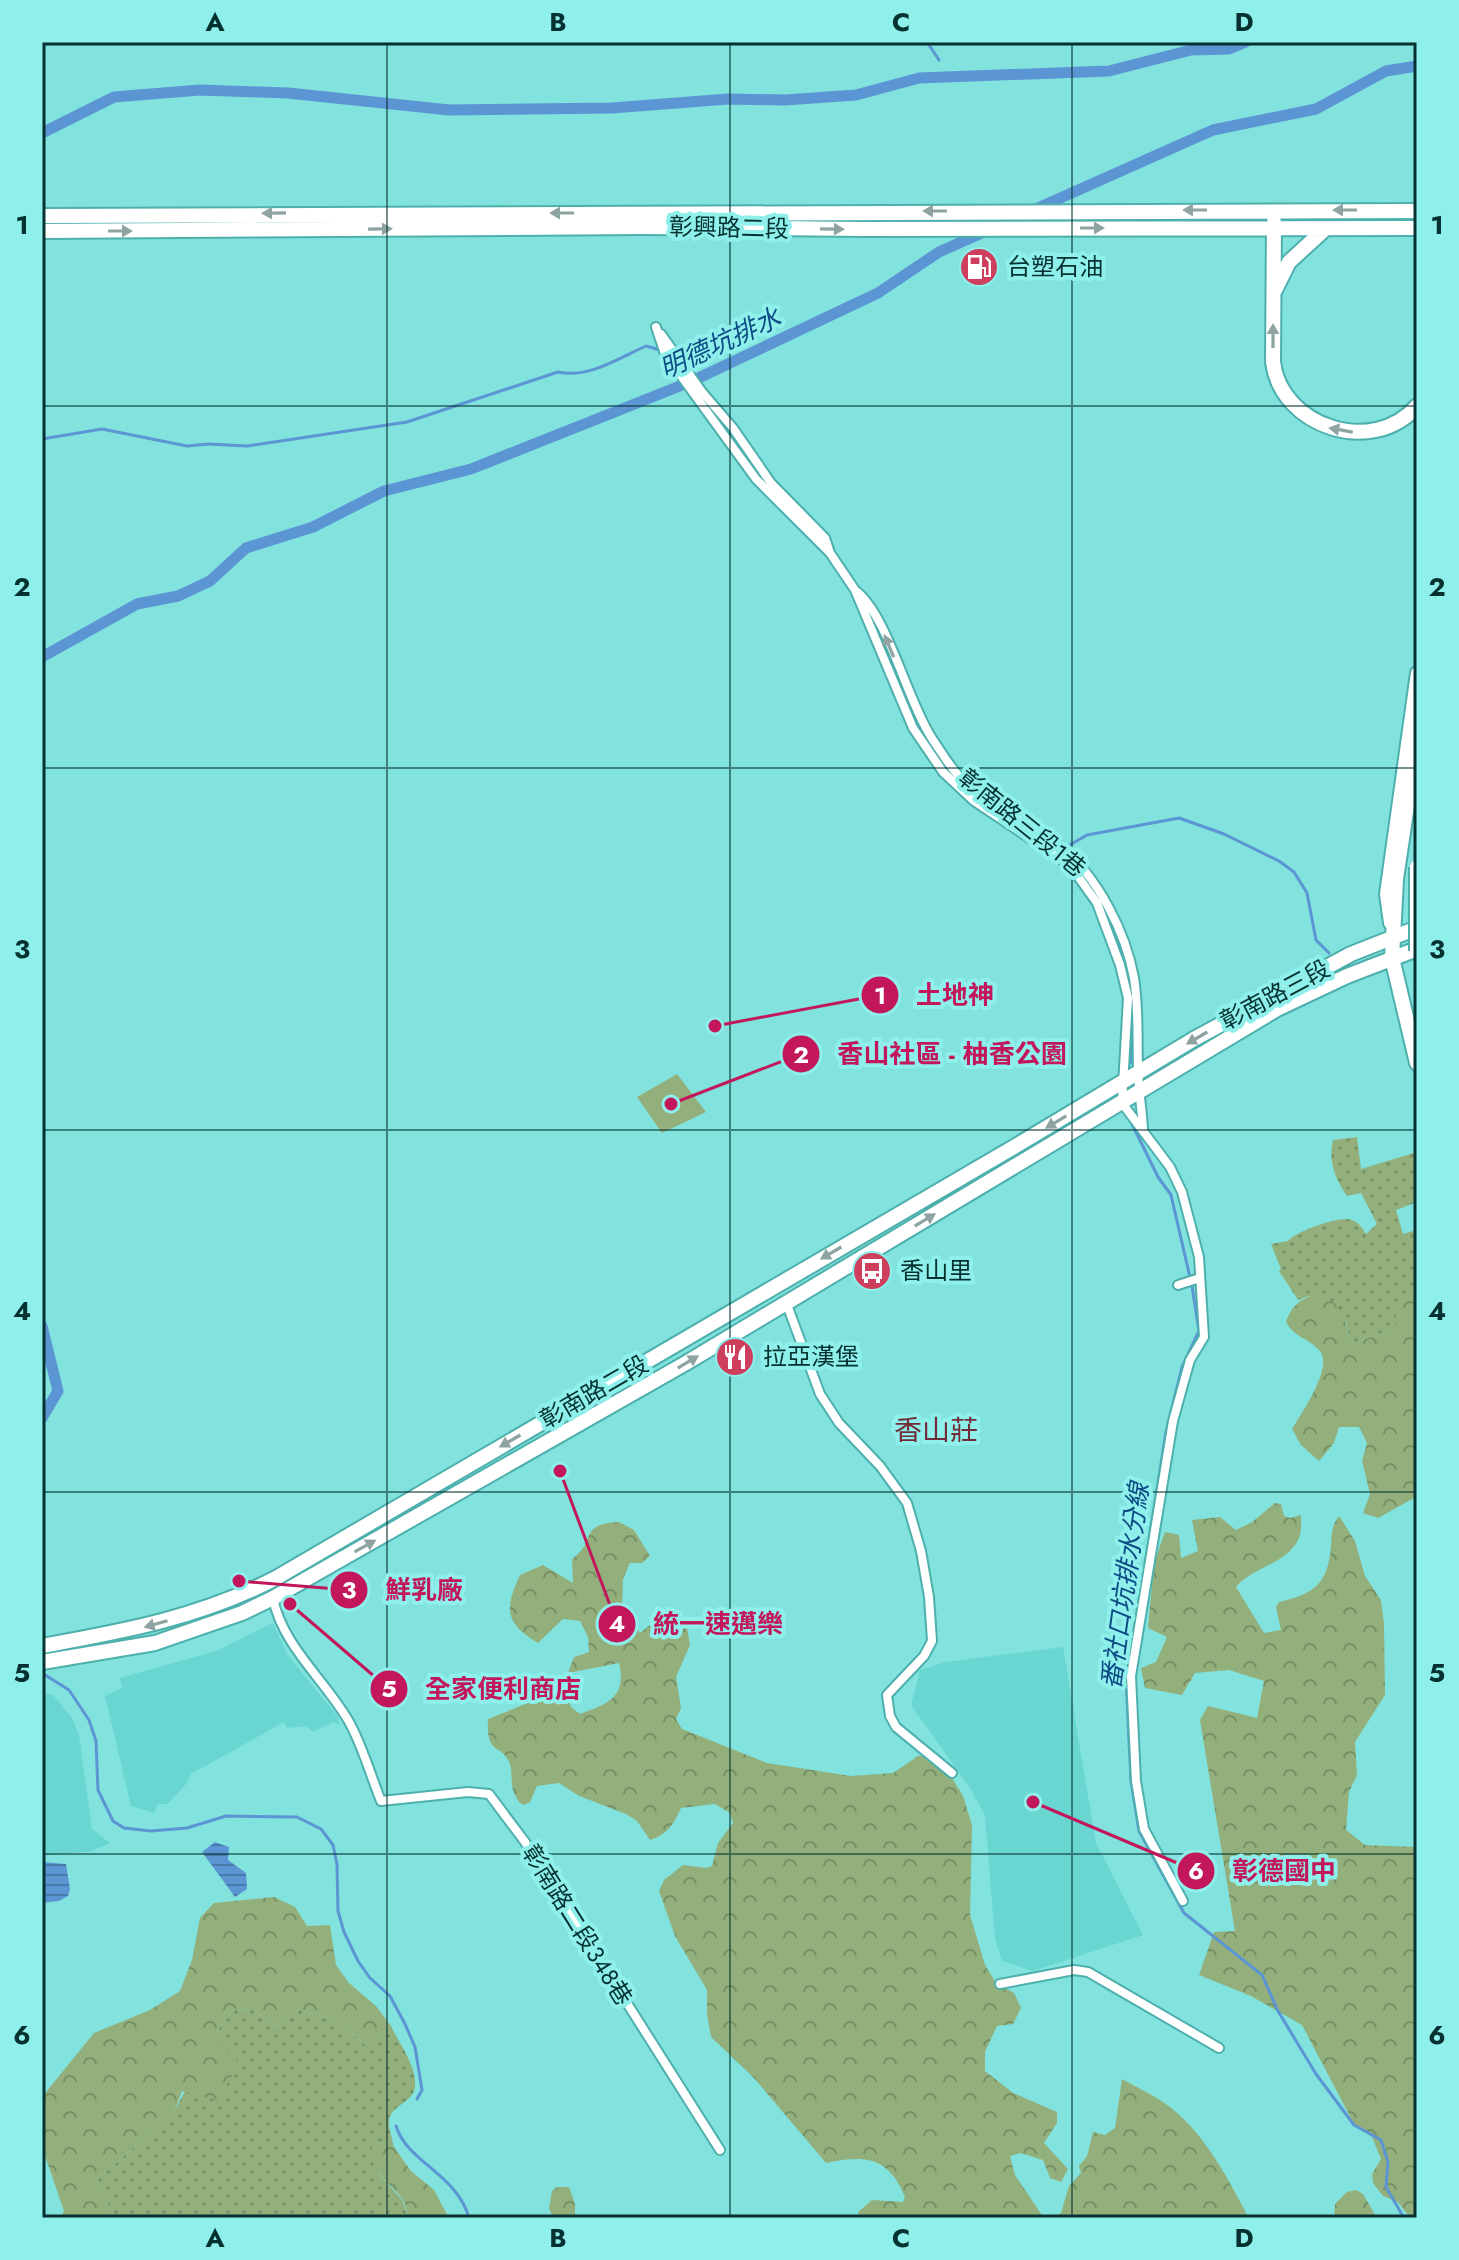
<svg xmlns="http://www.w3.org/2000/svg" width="1459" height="2260" font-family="Jost,'Noto Sans TC',sans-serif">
	<defs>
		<pattern id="grass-dots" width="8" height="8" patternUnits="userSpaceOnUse" patternTransform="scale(2)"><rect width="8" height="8" fill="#93b07c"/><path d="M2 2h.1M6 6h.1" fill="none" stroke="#769066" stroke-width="1.8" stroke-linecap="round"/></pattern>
		<pattern id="forest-crowns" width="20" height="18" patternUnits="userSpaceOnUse" patternTransform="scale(2)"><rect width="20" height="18" fill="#93b07c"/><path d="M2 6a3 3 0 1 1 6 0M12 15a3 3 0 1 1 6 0" fill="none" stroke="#769066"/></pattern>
		<pattern id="water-rules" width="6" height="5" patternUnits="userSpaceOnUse" patternTransform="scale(2)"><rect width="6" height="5" fill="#5c95d3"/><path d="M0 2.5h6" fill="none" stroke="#4a7aac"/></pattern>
	</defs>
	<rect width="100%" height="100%" fill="#81e2de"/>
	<path fill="#6ad6d1" d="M273,1623L287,1654L338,1717L339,1725L333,1722L313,1732L306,1726L287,1728L284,1722L191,1774L186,1784L168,1804H158L154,1813L131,1806L105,1696L122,1688L120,1678L216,1651Z
		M1063,1647L1096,1843L1143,1935L1033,1971L1002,1961L995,1939L985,1816L970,1788L911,1705L920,1670L946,1662Z
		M42,1692L53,1695L72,1718L79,1735L92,1829L110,1843L92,1851L42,1856Z"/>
	<path fill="url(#grass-dots)" d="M1357,1137L1361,1169L1417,1152V1202L1396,1210L1403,1234L1417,1230V1293L1397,1306L1396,1328L1355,1343L1350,1340L1346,1322L1309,1296L1298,1300L1279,1271L1281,1269L1271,1244L1288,1241C1295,1232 1334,1218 1347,1219C1357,1220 1361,1226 1366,1234L1377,1224L1361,1193L1347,1196C1335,1179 1328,1161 1333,1140Z
		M233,2009L253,2010L276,2027L300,2010L336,2020L366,2045L391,2026C399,2043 417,2067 415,2086C414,2103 390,2105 389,2121C389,2129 392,2139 394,2147L376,2141L379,2174L403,2201L408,2218H115L97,2180L175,2110L214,2036Z"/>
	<path fill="url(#forest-crowns)" d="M1417,1293V1499L1414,1498L1378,1518L1363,1513L1370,1494L1362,1461L1367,1443L1359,1427H1339L1334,1443L1319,1461L1301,1445L1292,1429C1301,1414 1335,1365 1319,1350C1308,1338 1294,1337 1286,1322C1294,1296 1322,1285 1339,1309C1346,1319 1347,1329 1350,1340L1355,1343L1396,1328V1306Z
		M1275,1503L1281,1504L1284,1516L1290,1518L1301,1515C1301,1522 1302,1533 1298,1540C1286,1564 1253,1567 1236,1587L1264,1633L1281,1630L1276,1607L1279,1602C1314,1594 1328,1584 1331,1546C1332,1533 1331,1527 1339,1516L1355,1541L1365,1576L1381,1600L1384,1623L1385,1695L1355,1742L1357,1775L1349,1792L1346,1830L1365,1845L1417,1847V2218H1410L1398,2202L1383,2196L1373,2183L1372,2174L1381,2159L1372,2137L1355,2126L1302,2025L1251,1996L1199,1975L1214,1932L1235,1931L1200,1720L1208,1706L1257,1718L1264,1681L1229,1670L1195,1673L1182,1695L1145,1688L1141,1668L1156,1662L1167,1637L1148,1628L1154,1563L1165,1532L1179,1535L1181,1558L1198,1551L1192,1520L1220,1517L1236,1530L1252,1522Z
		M619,1522L634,1530L650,1556L642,1563H630L623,1579L622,1609L640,1633L664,1614L676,1616L686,1622L690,1645L676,1677L681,1708L676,1719L682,1729L767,1763L851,1776L893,1773L918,1756L930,1755L941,1760L963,1796L972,1825L970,1915L985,1965L996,1983L1014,1993L1021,2008L1013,2024L997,2026L985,2052V2071L1013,2093L1057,2112V2123L1044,2143L1068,2169L1061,2182L1050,2178L1043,2160L1021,2153L1010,2156L1015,2175L1044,2218H859L858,2212L872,2200L903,2202L905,2197C888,2156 865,2155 826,2163L754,2078L711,2037L707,2014V1990L675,1936L659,1891L664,1880L683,1865L707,1868L712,1866L718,1843L733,1823L730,1813L715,1804L681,1808C674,1824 667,1835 650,1840L637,1821L626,1814L579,1796L559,1783L537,1786L530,1802L524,1805L519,1802C516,1797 512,1790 512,1784C511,1776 512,1771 510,1764C502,1742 486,1758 488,1719L555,1692L567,1695L571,1707L580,1714C608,1704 627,1697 619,1663L568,1673L574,1657L589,1652L588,1637L580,1621L563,1619L538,1643C505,1623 504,1610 520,1575L543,1565L573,1583L572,1559C598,1541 577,1524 619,1522Z
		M274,1897L295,1907L307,1926L330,1925L336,1965L349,1983L376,2006L391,2026L366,2045L336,2020L300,2010L276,2027L253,2010L233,2009L214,2036L240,2063L217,2100L182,2091L175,2110L97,2180L115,2218H60L64,2211L42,2147V2097L94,2033L150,2010L180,1991L192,1960L200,1918L214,1903Z
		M1122,2079C1138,2088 1156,2096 1170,2107C1206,2135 1228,2179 1249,2218H1052L1061,2213L1069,2186L1081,2173L1079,2166L1087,2156L1093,2132L1105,2135L1115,2128Z
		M376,2141L394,2147L411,2171L434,2190L449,2218H407C407,2213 406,2205 403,2200C392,2183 358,2164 376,2141Z
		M557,2187H569L575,2204V2218H553L549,2208L552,2191Z
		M1356,2190L1363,2194L1377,2218H1334L1335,2204L1347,2192Z"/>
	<path fill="#93b07c" d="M677,1074L706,1112L662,1133L637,1097Z"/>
	<path fill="url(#water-rules)" d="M215,1842L229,1847L228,1860L246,1873L247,1889L235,1897L202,1852Z
		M42,1862L66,1864L70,1889L68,1896L59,1901L42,1903Z"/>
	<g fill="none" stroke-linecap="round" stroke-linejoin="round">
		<path stroke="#5c95d3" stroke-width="3" d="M927,42L939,60
			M727,427L760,477
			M42,439L102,429L187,446L208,444L247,446L407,422L558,372C588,379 619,358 646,346L660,350
			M885,652L921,733
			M929,745L954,777
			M1063,849L1087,835L1179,818L1224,834L1279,861L1294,872L1307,893L1316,940L1329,953
			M1080,871L1093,891
			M1102,904L1120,953
			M1125,968L1132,989L1131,1063
			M1131,1122L1158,1177L1171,1195L1192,1286L1199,1331L1182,1367L1166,1432L1144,1573
			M1136,1624L1126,1678L1131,1781L1139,1831L1184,1913L1262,1975L1278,2011L1316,2074L1354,2125L1381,2140L1388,2162L1386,2187L1404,2218
			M42,1673L69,1690L89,1720L96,1741L98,1790L113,1821L124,1828L151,1831L187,1828L226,1816L297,1817L321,1829L333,1845L337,1864L338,1911L344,1932L358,1961L370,1978L390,1996L405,2024L415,2047L422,2090L417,2099
			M396,2126C407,2162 457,2174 469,2218"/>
		<path stroke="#5c95d3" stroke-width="11" d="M42,133L114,97L200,90L288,93L449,110L612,108L728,99L785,100L856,95L919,78L1109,71L1191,50L1229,49L1246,42
			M42,657L137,604L178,596L210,581L246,548L313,527L384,491L471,469L690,382L878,293L939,252L1213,130L1316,109L1386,71L1417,66
			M42,1326L58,1391L42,1418"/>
		<defs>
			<path id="street" d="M656,327L665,354L756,479L830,553L855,590L913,728L943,772L974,801L1061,859L1077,875L1097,903L1120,965L1128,998L1122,1103L1170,1167L1182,1192L1199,1257L1204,1337L1190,1360L1173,1421L1131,1676L1136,1781L1144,1829L1183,1901
				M661,334L702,392L733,428L771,483L825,538L830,553
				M856,591C888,616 907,701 933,740C942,753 951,769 962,779C992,807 1029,824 1061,848C1097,875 1126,933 1134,978C1139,1008 1137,1038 1138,1068C1138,1088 1142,1109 1143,1129
				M1178,1285L1200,1278
				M786,1302L820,1394L839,1423L880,1466L907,1503L921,1551L929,1597L932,1641L924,1656L887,1695L890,1716L896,1727L952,1773
				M273,1598C282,1645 324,1679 348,1720C362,1744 370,1774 381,1801L468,1792L489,1794L525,1842L720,2150
				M1000,1984L1074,1970L1088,1972L1219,2048"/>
			<path id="secondary" d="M1390,923L1386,894L1417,673"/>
			<path id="primary" d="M42,216L1417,211
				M1274,222L1273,362C1281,427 1373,457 1417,406
				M42,231L642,227L865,229L1417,228
				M1275,290L1289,262L1325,229
				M1417,738L1396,879L1392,958L1417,1063
				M42,1646C125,1631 201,1617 276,1578L1014,1147L1194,1039L1351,954L1417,928
				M42,1662L155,1643L242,1613L273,1598L686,1363L1277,1009L1347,976L1417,949"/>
		</defs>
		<use href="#street" stroke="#4db0ac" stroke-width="12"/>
		<use href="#secondary" stroke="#4db0ac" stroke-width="16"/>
		<use href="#primary" stroke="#4db0ac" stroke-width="18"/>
		<use href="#street" stroke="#fff" stroke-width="8"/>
		<use href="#secondary" stroke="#fff" stroke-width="12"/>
		<use href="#primary" stroke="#fff" stroke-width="14"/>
		<defs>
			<path id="primary-bridge" d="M1417,867V951"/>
		</defs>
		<use href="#primary-bridge" stroke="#4db0ac" stroke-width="18" stroke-linecap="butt"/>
		<use href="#primary-bridge" stroke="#fff" stroke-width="14"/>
	</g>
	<defs><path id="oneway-solid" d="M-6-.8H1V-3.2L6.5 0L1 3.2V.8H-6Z" transform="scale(2)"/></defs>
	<g fill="#8ea3a2">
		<use href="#oneway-solid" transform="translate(1195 210) rotate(180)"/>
		<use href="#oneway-solid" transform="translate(1345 210) rotate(-180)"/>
		<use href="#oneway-solid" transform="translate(935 211) rotate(180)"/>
		<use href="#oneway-solid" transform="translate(274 213) rotate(179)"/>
		<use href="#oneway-solid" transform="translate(562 213) rotate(180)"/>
		<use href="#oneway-solid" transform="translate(1092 228)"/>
		<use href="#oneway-solid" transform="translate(380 229) rotate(-1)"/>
		<use href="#oneway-solid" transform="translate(832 229) rotate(1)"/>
		<use href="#oneway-solid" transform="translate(120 231)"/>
		<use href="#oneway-solid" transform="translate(1273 336) rotate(-90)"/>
		<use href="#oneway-solid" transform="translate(1341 430) rotate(-170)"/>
		<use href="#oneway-solid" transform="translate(889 646) rotate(-113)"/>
		<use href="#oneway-solid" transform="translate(1197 1038) rotate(150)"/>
		<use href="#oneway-solid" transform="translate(1056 1122) rotate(149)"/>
		<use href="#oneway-solid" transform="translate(925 1220) rotate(-31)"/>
		<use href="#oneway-solid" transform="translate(831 1253) rotate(150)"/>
		<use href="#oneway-solid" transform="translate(688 1362) rotate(-31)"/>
		<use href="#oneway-solid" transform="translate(510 1441) rotate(150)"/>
		<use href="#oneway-solid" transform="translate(365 1546) rotate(-29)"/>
		<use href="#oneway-solid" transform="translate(156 1624) rotate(164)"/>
	</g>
	<path fill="none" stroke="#053230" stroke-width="2" stroke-opacity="0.55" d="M387,42V2218M730,42V2218M1072,42V2218M42,406H1417M42,768H1417M42,1130H1417M42,1492H1417M42,1854H1417"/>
	<defs>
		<symbol id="fuel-disc" viewBox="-11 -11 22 22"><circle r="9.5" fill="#ce3f5e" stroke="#8eefeb"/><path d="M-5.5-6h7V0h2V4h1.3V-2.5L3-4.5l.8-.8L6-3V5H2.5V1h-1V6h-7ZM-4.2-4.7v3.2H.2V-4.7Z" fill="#fff"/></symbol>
		<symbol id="bus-disc" viewBox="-11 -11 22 22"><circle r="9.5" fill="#ce3f5e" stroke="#8eefeb"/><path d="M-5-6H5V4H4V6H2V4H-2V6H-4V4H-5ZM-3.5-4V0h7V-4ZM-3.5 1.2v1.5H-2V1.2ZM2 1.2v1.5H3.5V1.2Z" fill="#fff"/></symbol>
		<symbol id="restaurant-disc" viewBox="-11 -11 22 22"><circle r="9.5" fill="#ce3f5e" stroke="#8eefeb"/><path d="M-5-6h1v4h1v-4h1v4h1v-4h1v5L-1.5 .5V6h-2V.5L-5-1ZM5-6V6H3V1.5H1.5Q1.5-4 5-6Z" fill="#fff"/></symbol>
	</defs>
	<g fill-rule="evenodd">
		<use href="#fuel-disc" x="957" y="245" width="44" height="44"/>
		<use href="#bus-disc" x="850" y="1249" width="44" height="44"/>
		<use href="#restaurant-disc" x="713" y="1335" width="44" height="44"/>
	</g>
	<g text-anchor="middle" stroke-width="8" stroke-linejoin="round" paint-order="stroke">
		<g font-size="24" fill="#053230" stroke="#8eefeb">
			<text transform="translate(729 228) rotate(1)" y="8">彰興路二段</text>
			<text transform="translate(1022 823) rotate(39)" y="8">彰南路三段1巷</text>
			<text transform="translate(1275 995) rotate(-28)" y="8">彰南路三段</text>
			<text transform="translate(594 1392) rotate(-30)" y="8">彰南路二段</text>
			<text transform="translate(577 1925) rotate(58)" y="8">彰南路二段348巷</text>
		</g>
		<g font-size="24" fill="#053230" stroke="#8eefeb" text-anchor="start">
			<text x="1007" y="275">台塑石油</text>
			<text x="900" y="1279">香山里</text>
			<text x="763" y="1365">拉亞漢堡</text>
		</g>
		<g font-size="26" font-style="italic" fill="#0d4b85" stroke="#8eefeb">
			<text transform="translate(720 343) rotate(-25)" y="9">明德坑排水</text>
			<text transform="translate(1125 1586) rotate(-82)" y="9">番社口坑排水分線</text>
		</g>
		<g font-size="28" fill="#722b38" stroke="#8eefeb">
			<text x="936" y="1440">香山莊</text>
		</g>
	</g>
	<path fill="none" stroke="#c2185b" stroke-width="3" d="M715 1026L880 995M671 1104L801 1054M239 1581L349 1590M560 1471L617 1624M290 1604L389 1689M1033 1802L1196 1871"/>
	<g fill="#c2185b" stroke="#8eefeb" stroke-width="3">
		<circle cx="715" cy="1026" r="8"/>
		<circle cx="671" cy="1104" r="8"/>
		<circle cx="239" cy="1581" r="8"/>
		<circle cx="560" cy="1471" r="8"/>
		<circle cx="290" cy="1604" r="8"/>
		<circle cx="1033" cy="1802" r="8"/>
		<circle cx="880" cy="995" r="20"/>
		<circle cx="801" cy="1054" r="20"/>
		<circle cx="349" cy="1590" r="20"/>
		<circle cx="617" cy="1624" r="20"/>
		<circle cx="389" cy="1689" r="20"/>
		<circle cx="1196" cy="1871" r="20"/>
	</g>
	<g font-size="24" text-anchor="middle" font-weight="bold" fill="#fff">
		<text x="880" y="1004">1</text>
		<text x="801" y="1063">2</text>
		<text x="349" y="1598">3</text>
		<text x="617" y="1632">4</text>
		<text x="389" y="1697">5</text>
		<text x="1196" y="1879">6</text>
	</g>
	<g font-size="26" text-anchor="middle" font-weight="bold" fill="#c2185b" stroke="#8eefeb" stroke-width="8" stroke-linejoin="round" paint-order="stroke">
		<text x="955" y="1004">土地神</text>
		<text x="952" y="1063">香山社區 - 柚香公園</text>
		<text x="424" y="1599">鮮乳廠</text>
		<text x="718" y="1633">統一速邁樂</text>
		<text x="503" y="1698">全家便利商店</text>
		<text x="1284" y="1880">彰德國中</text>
	</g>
	<rect width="1459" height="2260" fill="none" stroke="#8eefeb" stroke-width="88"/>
	<rect x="44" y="44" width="1371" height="2172" fill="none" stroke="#053230" stroke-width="3"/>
	<g font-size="26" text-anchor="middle" font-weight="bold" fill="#053230">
		<text x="215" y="31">A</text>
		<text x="558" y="31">B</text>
		<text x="901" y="31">C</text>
		<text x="1244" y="31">D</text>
		<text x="22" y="234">1</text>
		<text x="1437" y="234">1</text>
		<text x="22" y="596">2</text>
		<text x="1437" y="596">2</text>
		<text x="22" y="958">3</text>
		<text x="1437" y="958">3</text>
		<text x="22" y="1320">4</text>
		<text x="1437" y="1320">4</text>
		<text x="22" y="1682">5</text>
		<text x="1437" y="1682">5</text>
		<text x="22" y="2044">6</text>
		<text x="1437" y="2044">6</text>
		<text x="215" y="2247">A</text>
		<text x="558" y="2247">B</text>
		<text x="901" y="2247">C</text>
		<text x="1244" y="2247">D</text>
	</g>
</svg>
